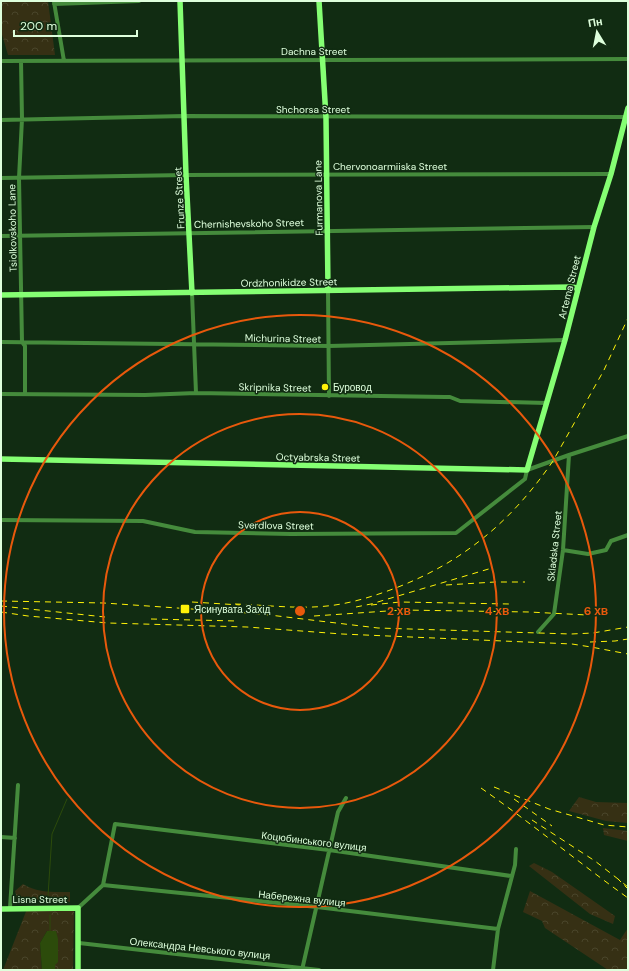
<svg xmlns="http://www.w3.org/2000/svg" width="629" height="971" font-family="'DM Sans',sans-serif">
	<defs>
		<pattern id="forest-crowns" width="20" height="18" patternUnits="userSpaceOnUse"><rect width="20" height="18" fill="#363014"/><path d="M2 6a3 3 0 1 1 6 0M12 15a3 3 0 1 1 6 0" fill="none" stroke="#49452a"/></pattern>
	</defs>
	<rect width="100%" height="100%" fill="#112c12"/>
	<path fill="url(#forest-crowns)" d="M1,1H48L55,55H8L1,31Z
		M579,797L596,802L628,803V823L606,821L569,811Z
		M603,828L628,831V841L604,835Z
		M534,863L552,872L615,916L613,924L590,914L529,866Z
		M23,884C37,893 53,892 70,892V902L17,898L15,891Z
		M530,891L620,940L628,928V970H608L545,928L542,921L523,912Z
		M27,909L74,911L73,970H55V931H47L40,943L42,970H3Z"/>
	<path fill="#2c4b0b" d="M47,931H56L58,939V962L55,965V970H42L40,943Z"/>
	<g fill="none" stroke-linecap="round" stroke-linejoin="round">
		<path stroke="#2c4b0b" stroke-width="1" d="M48,896L52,834L67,799
			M50,932V915"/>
		<path stroke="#458b3c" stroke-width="4" d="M54,2L64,61
			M54,4L139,1
			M1,61L628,59
			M21,61L22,119L19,178L22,342L25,346V394
			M1,120L185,116L625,117
			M1,178L186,175L611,174
			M1,236L594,227
			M328,290L329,396
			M192,293L196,393
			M1,342L329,346L565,340
			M1,394L145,395L196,393L445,397H450L460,401L547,403
			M1,520L143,521L195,532L291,534L456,533L525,479L527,470L569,455L628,436
			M563,550L588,554L606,550L611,541L628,535
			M538,632L554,614L563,550L569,455
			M1,837L15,838
			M103,885L317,907L498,929
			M10,908L18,785
			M78,908L103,885L115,824L329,850L511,876
			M79,943L319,970
			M302,970L338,812L346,798
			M493,970L498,929L515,865L516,849"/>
		<path stroke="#85ff73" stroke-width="5.5" d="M180,1L186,175L192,293
			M319,1L326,118L328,290
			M1,295L572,287L577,288
			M1,459L527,470L565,340L594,227L611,174L628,108
			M1,909L78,908V970"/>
		<path stroke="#fff208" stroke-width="1" stroke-dasharray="6 5" stroke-linecap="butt" d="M446,585L495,582H525
			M1,601L104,603L221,611L261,614L378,628L571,634L593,633L628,627
			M192,602L240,605
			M235,604C268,605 302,610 335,605C355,602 374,596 393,589C462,563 511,522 553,461L604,370L628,318
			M371,605L400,602L509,604
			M1,606L105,617
			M356,607L371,604L492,568
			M1,612L28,616L108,623L247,627L342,634L572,644L591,647L628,654
			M314,616L402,610L529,612L587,615
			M151,619L237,621
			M590,642L615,641L628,639
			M494,787L549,809L604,825L628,827
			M481,788C531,823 578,862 628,898
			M514,799L552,826
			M532,820L595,861L618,879
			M628,887L618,879L628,889"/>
	</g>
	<g fill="none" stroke="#e8590c" stroke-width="2">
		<circle cx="300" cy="611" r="99"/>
		<circle cx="300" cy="611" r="197"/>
		<circle cx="300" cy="611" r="296"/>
	</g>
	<g fill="#fff208" stroke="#112c12" stroke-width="1.5">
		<circle cx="325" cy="387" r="4"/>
		<rect x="180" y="604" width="10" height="10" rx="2"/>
	</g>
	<g text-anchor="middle" stroke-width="3" stroke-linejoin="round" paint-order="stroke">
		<g font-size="10" fill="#deffdc" stroke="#112c12">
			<text x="314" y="55">Dachna Street</text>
			<text x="313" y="113">Shchorsa Street</text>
			<text x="390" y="170">Chervonoarmiiska Street</text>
			<text transform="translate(179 198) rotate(-93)" y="4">Frunze Street</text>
			<text transform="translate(318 198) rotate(-91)" y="4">Furmanova Lane</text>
			<text transform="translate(249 223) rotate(-1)" y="4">Chernishevskoho Street</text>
			<text transform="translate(12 228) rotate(-91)" y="4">Tsiolkovskoho Lane</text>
			<text transform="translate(289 282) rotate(-1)" y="4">Ordzhonikidze Street</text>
			<text transform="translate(569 287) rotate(-76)" y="4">Artema Street</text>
			<text transform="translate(283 338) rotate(1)" y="4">Michurina Street</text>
			<text transform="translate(275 387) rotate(1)" y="4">Skripnika Street</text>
			<text transform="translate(318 457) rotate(1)" y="4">Octyabrska Street</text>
			<text transform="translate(276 525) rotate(1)" y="4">Sverdlova Street</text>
			<text transform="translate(554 546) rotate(-84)" y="4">Skladska Street</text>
			<text transform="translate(314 841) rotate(7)" y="4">Коцюбинського вулиця</text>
			<text transform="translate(302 898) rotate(6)" y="4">Набережна вулиця</text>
			<text x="40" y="903">Lisna Street</text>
			<text transform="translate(200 948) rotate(6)" y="4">Олександра Невського вулиця</text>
		</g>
		<g font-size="10" fill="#deffdc" stroke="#112c12" text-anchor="start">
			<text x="333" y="391">Буровод</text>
			<text x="194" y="613">Ясинувата Захід</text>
		</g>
	</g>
	<circle cx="300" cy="611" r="6" fill="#e8590c" stroke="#112c12" stroke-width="2"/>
	<g font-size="12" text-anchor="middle" font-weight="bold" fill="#e8590c" stroke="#112c12" stroke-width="3" stroke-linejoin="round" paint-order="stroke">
		<text x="399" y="615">2 хв</text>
		<text x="497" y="615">4 хв</text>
		<text x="596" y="615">6 хв</text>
	</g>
	<rect width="629" height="971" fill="none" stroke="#deffdc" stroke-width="4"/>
	<g transform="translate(597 32) rotate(350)" stroke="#112c12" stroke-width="3" paint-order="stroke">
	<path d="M0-3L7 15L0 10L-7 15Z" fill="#deffdc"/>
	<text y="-6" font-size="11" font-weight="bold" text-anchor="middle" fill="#deffdc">Пн</text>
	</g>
	<path d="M14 30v6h123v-6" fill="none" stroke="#deffdc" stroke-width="2"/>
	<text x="20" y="30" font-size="12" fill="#deffdc" stroke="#112c12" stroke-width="3" paint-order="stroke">200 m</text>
</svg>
